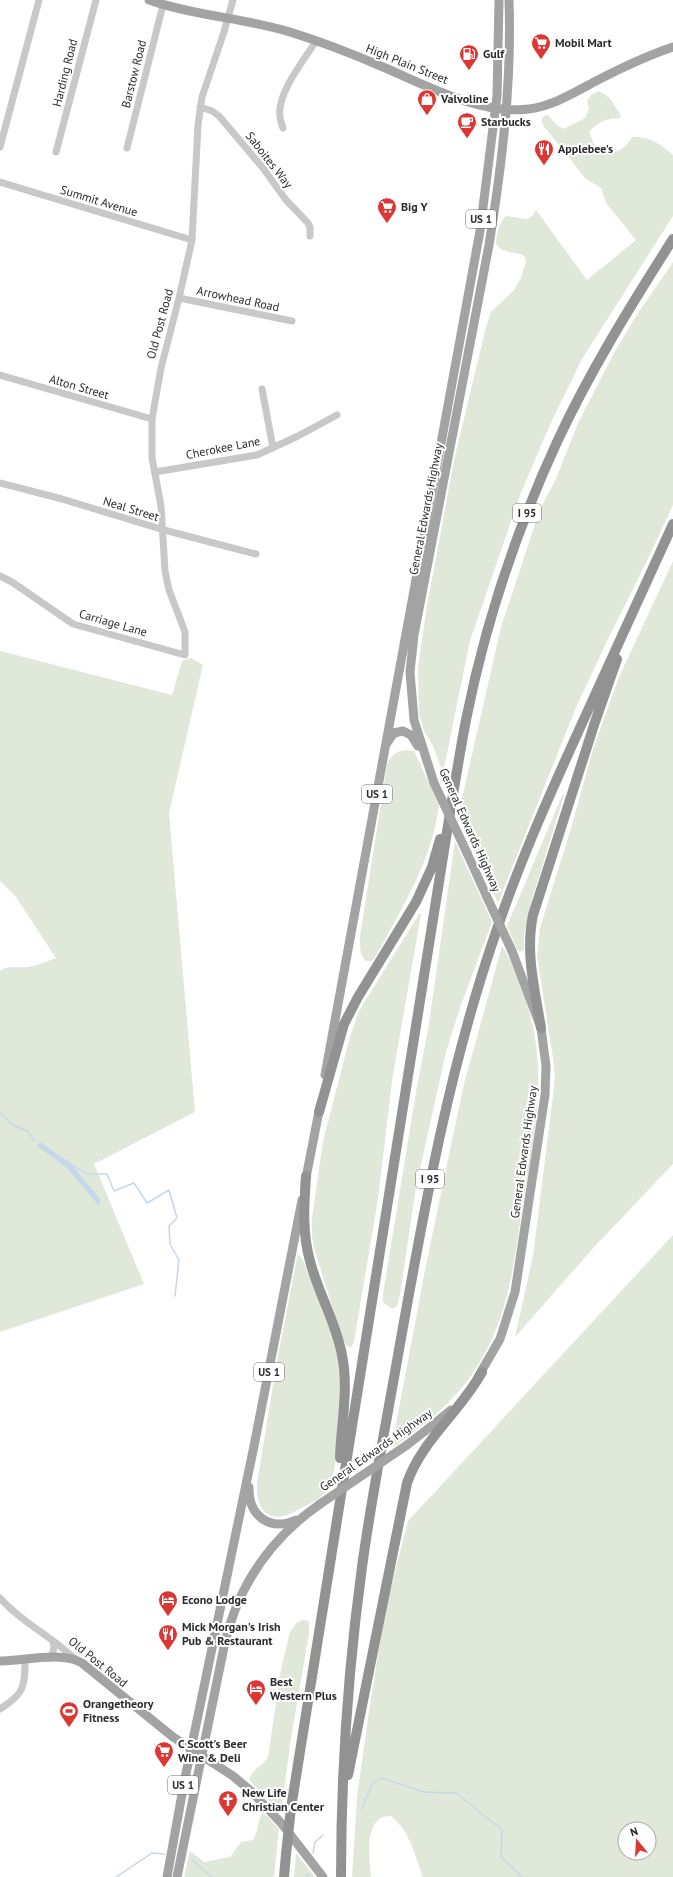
<svg xmlns="http://www.w3.org/2000/svg" width="673" height="1877" font-family="'PT Sans',sans-serif">
	<rect width="100%" height="100%" fill="#fff"/>
	<path fill="#e0e9d9" fill-rule="evenodd" d="M599,91L610,98L621,116L619,119C608,117 597,123 589,132L596,149L604,155C617,152 626,149 632,137C650,136 660,144 673,155V216L582,359L549,427L520,495L470,641L443,773L433,746L424,731L419,715L418,667L426,612L454,460L486,327L491,312L514,290L521,278L526,262L525,257L521,254L509,252L500,249L496,244C496,235 499,223 506,216L527,219L533,215L536,210L587,280L636,240L606,203L601,188L585,178L543,125L541,120L544,116L548,115L556,124L563,129L585,118L589,109L587,101L591,95Z
		M673,262V505L645,565L608,639L575,710L498,903L458,816L501,627L540,509L556,479L578,423L614,353L636,316Z
		M673,561V1164L597,1244L515,1337L533,1256L555,1079L553,1058L537,956L540,928L572,825L593,749L619,677Z
		M0,651L172,695L182,661L191,658L203,665L169,813L195,1112L94,1164L144,1284L0,1332V971C7,965 19,968 28,967C38,965 46,962 56,958L16,897L0,881Z
		M405,750L414,751L439,805C432,861 402,908 376,956L372,961H366C359,955 360,944 360,936L387,765C391,756 395,752 405,750Z
		M565,792L533,896L524,934V950L520,952L517,949L507,926L561,798Z
		M455,841L492,922L461,1005L446,1052L416,1187L400,1295L397,1306L392,1309L383,1302V1294L417,1086L428,1030Z
		M419,914H421L392,1081L378,1199L354,1342L351,1348L346,1345L342,1338L314,1248L312,1236V1218L323,1141L350,1037L359,1011Z
		M502,946C510,957 515,971 520,984C552,1065 535,1128 522,1210C515,1256 510,1303 489,1345C468,1389 434,1420 393,1447L392,1445L426,1265L451,1145L464,1084Z
		M673,1235V1877H423C414,1854 411,1833 391,1816L382,1817C364,1827 370,1860 371,1877H352L357,1797L368,1718L385,1610L408,1521ZM625,1829H649V1853H625Z
		M299,1255L303,1260C315,1293 332,1326 339,1360C343,1384 340,1410 338,1433C337,1450 336,1471 329,1487C324,1497 312,1503 303,1507C297,1510 290,1515 284,1516C261,1521 256,1500 257,1483L277,1361L297,1257Z
		M303,1620L309,1621V1634L291,1738L283,1799L281,1807L276,1808L249,1780C252,1769 263,1766 268,1757L281,1669L290,1632L296,1623Z
		M263,1812L279,1829L274,1877H184L190,1851L204,1862L230,1857L241,1842L253,1840C259,1831 257,1821 263,1812Z
		M296,1853L315,1877H294Z"/>
	<path fill="#c5d7e8" d="M40,1142L71,1164L100,1199L99,1206L66,1167L37,1146Z"/>
	<g fill="none" stroke-linecap="round" stroke-linejoin="round">
		<path stroke="#c5d7e8" stroke-width="1.5" d="M0,1113L13,1125L27,1131L35,1141
			M53,1152L86,1174H107L114,1191L134,1183L147,1203L169,1190L177,1218L169,1226L170,1244L179,1260L175,1296
			M362,1809L372,1784L381,1778L424,1792L456,1793L502,1830L501,1857L522,1877
			M313,1853L315,1842L323,1835
			M192,1860L212,1877
			M116,1877L152,1853L164,1854
			M307,1877L308,1874"/>
		<path stroke="#c8c8c8" stroke-width="7" d="M200,107L212,111L219,116L263,168L286,200L308,223L310,227V236
			M283,128C282,125 280,120 280,116C277,93 304,60 316,41
			M0,147L39,0
			M127,148L163,5
			M56,152L96,0
			M0,182L192,240
			M179,298L292,321
			M0,375L152,419
			M262,389L273,448
			M155,472L257,455L298,436L337,415
			M0,483L62,499L164,530L256,554
			M0,576L12,582L73,624L185,655V632L169,590L165,571L161,506L152,458V419L161,368L179,298L192,240L198,125L202,97L224,32L233,0
			M0,1598C22,1623 53,1637 76,1660
			M51,1658L54,1648L53,1641
			M0,1709C24,1694 25,1687 25,1660"/>
		<path stroke="#a3a3a3" stroke-width="9" d="M149,0C195,16 244,18 290,32C322,42 353,54 383,67C428,86 480,115 529,109C553,106 575,92 596,81C621,68 646,56 673,47
			M387,743L394,733L403,731L411,735L418,746
			M434,783L414,720L410,672L414,635L489,245C502,164 512,82 509,0
			M467,853L486,895
			M325,1075L480,231L497,96L499,0
			M305,1183L320,1106
			M478,1377L500,1339L515,1292L545,1095L546,1066L541,1028L512,951
			M407,1445L429,1428L451,1410
			M249,1487C248,1515 269,1532 296,1520
			M0,1661C23,1661 62,1651 82,1663L173,1737L233,1776L252,1792L282,1824L323,1877
			M167,1877L184,1783L254,1446L302,1200
			M177,1877L224,1647C237,1587 270,1539 320,1504"/>
		<path stroke="#929292" stroke-width="10" d="M541,1028C535,990 525,953 533,915L595,722L617,659
			M319,1112L344,1024L358,997L416,902L432,867L440,839
			M306,1176C304,1205 302,1233 310,1261C318,1293 336,1322 342,1355C349,1389 341,1424 340,1458
			M348,1775L407,1483C422,1440 460,1412 482,1372
			M291,1808L450,813C455,782 460,751 466,720C485,624 516,531 557,442C590,371 631,305 673,239
			M284,1877L286,1854
			M341,1877C341,1773 348,1670 362,1567C372,1493 387,1419 400,1344C425,1204 449,1068 496,932C519,863 549,796 579,730C610,661 642,593 673,524"/>
		<path stroke="#a3a3a3" stroke-width="9" d="M434,783L467,853
			M486,895L512,951
			M320,1504L407,1445"/>
		<path stroke="#929292" stroke-width="10" d="M286,1854L291,1808"/>
	</g>
	<defs>
		<symbol id="supermarket-pin" viewBox="-11 -11 22 30"><path d="M0 17L-7.5 6A9.5 9.5 0 1 1 7.5 6Z" fill="#dc3733" stroke="#fff"/><path d="M-6-5.5h2.5l.6 2H6L4.5 2H-2.5L-4.4-4H-6ZM-1.5 3.2a1.3 1.3 0 1 0 .1 0ZM3 3.2a1.3 1.3 0 1 0 .1 0Z" fill="#fff"/></symbol>
		<symbol id="fuel-pin" viewBox="-11 -11 22 30"><path d="M0 17L-7.5 6A9.5 9.5 0 1 1 7.5 6Z" fill="#dc3733" stroke="#fff"/><path d="M-5.5-6h7V0h2V4h1.3V-2.5L3-4.5l.8-.8L6-3V5H2.5V1h-1V6h-7ZM-4.2-4.7v3.2H.2V-4.7Z" fill="#fff"/></symbol>
		<symbol id="shop-pin" viewBox="-11 -11 22 30"><path d="M0 17L-7.5 6A9.5 9.5 0 1 1 7.5 6Z" fill="#dc3733" stroke="#fff"/><path d="M-5-2.5h2.3a2.7 3.5 0 0 1 5.4 0H5L5.5 6h-11ZM-1.5-2.5h3a1.5 2.3 0 0 0-3 0Z" fill="#fff"/></symbol>
		<symbol id="cafe-pin" viewBox="-11 -11 22 30"><path d="M0 17L-7.5 6A9.5 9.5 0 1 1 7.5 6Z" fill="#dc3733" stroke="#fff"/><path d="M-5.5-4.5H6V0H3Q3 3.5 0 3.5H-2.5Q-5.5 3.5-5.5 0ZM3-3.2v2h1.7v-2ZM-6 4.5H4V6H-6Z" fill="#fff"/></symbol>
		<symbol id="restaurant-pin" viewBox="-11 -11 22 30"><path d="M0 17L-7.5 6A9.5 9.5 0 1 1 7.5 6Z" fill="#dc3733" stroke="#fff"/><path d="M-5-6h1v4h1v-4h1v4h1v-4h1v5L-1.5 .5V6h-2V.5L-5-1ZM5-6V6H3V1.5H1.5Q1.5-4 5-6Z" fill="#fff"/></symbol>
		<symbol id="hotel-pin" viewBox="-11 -11 22 30"><path d="M0 17L-7.5 6A9.5 9.5 0 1 1 7.5 6Z" fill="#dc3733" stroke="#fff"/><path d="M-6-4.5h1.5V1H6V5H4.5V3h-9V5H-6ZM-4 0a1.8 1.8 0 1 1 3.6 0ZM.5 0V-2.5h3Q6-2.5 6 0Z" fill="#fff"/></symbol>
		<symbol id="stadium-pin" viewBox="-11 -11 22 30"><path d="M0 17L-7.5 6A9.5 9.5 0 1 1 7.5 6Z" fill="#dc3733" stroke="#fff"/><path d="M0-5a6.5 5 0 1 0 0 10a6.5 5 0 1 0 0-10ZM-3.5-1.8h7v3.6h-7Z" fill="#fff"/></symbol>
		<symbol id="church-pin" viewBox="-11 -11 22 30"><path d="M0 17L-7.5 6A9.5 9.5 0 1 1 7.5 6Z" fill="#dc3733" stroke="#fff"/><path d="M-1.2-6h2.4v3.5h3.3v2.4h-3.3V6h-2.4V-.1h-3.3v-2.4h3.3Z" fill="#fff"/></symbol>
	</defs>
	<g fill-rule="evenodd">
		<use href="#supermarket-pin" x="530" y="32" width="22" height="30"/>
		<use href="#fuel-pin" x="458" y="43" width="22" height="30"/>
		<use href="#shop-pin" x="416" y="88" width="22" height="30"/>
		<use href="#cafe-pin" x="456" y="111" width="22" height="30"/>
		<use href="#restaurant-pin" x="533" y="138" width="22" height="30"/>
		<use href="#supermarket-pin" x="376" y="196" width="22" height="30"/>
		<use href="#hotel-pin" x="157" y="1589" width="22" height="30"/>
		<use href="#restaurant-pin" x="157" y="1623" width="22" height="30"/>
		<use href="#hotel-pin" x="245" y="1678" width="22" height="30"/>
		<use href="#stadium-pin" x="58" y="1700" width="22" height="30"/>
		<use href="#supermarket-pin" x="153" y="1740" width="22" height="30"/>
		<use href="#church-pin" x="217" y="1789" width="22" height="30"/>
	</g>
	<g text-anchor="middle" stroke-width="4" stroke-linejoin="round" paint-order="stroke">
		<g fill="#fff" stroke="#6b6b6b" stroke-width="1">
			<rect x="466" y="210" width="30" height="18" rx="3"/>
			<rect x="513" y="504" width="28" height="18" rx="3"/>
			<rect x="362" y="785" width="30" height="18" rx="3"/>
			<rect x="416" y="1170" width="28" height="18" rx="3"/>
			<rect x="254" y="1363" width="30" height="18" rx="3"/>
			<rect x="168" y="1776" width="30" height="18" rx="3"/>
		</g>
		<g font-size="11" font-weight="bold" fill="#2b2b2b">
			<text x="481" y="223">US 1</text>
			<text x="527" y="517">I 95</text>
			<text x="377" y="798">US 1</text>
			<text x="430" y="1183">I 95</text>
			<text x="269" y="1376">US 1</text>
			<text x="183" y="1789">US 1</text>
		</g>
		<g font-size="12" font-weight="bold" fill="#2b2b2b" stroke="#fff" text-anchor="start">
			<text x="555" y="47">Mobil Mart</text>
			<text x="483" y="58">Gulf</text>
			<text x="441" y="103">Valvoline</text>
			<text x="481" y="126">Starbucks</text>
			<text x="558" y="153">Applebee's</text>
			<text x="401" y="211">Big Y</text>
			<text x="182" y="1604">Econo Lodge</text>
			<text x="182" y="1631">Mick Morgan's Irish<tspan x="182" dy="14">Pub &amp; Restaurant</tspan></text>
			<text x="270" y="1686">Best<tspan x="270" dy="14">Western Plus</tspan></text>
			<text x="83" y="1708">Orangetheory<tspan x="83" dy="14">Fitness</tspan></text>
			<text x="178" y="1748">C Scott's Beer<tspan x="178" dy="14">Wine &amp; Deli</tspan></text>
			<text x="242" y="1797">New Life<tspan x="242" dy="14">Christian Center</tspan></text>
		</g>
		<g font-size="12" fill="#2b2b2b" stroke="#fff">
			<text transform="translate(407 64) rotate(22)" y="4">High Plain Street</text>
			<text transform="translate(65 73) rotate(-76)" y="4">Harding Road</text>
			<text transform="translate(134 74) rotate(-76)" y="4">Barstow Road</text>
			<text transform="translate(269 160) rotate(52)" y="4">Saboites Way</text>
			<text transform="translate(99 201) rotate(17)" y="4">Summit Avenue</text>
			<text transform="translate(238 299) rotate(12)" y="4">Arrowhead Road</text>
			<text transform="translate(160 324) rotate(-75)" y="4">Old Post Road</text>
			<text transform="translate(79 387) rotate(16)" y="4">Alton Street</text>
			<text transform="translate(223 448) rotate(-11)" y="4">Cherokee Lane</text>
			<text transform="translate(131 509) rotate(17)" y="4">Neal Street</text>
			<text transform="translate(426 509) rotate(-79)" y="4">General Edwards Highway</text>
			<text transform="translate(113 623) rotate(16)" y="4">Carriage Lane</text>
			<text transform="translate(470 830) rotate(66)" y="4">General Edwards Highway</text>
			<text transform="translate(524 1152) rotate(-82)" y="4">General Edwards Highway</text>
			<text transform="translate(376 1450) rotate(-35)" y="4">General Edwards Highway</text>
			<text transform="translate(98 1662) rotate(39)" y="4">Old Post Road</text>
		</g>
	</g>
	<g transform="translate(637 1841) rotate(342)"><circle r="19" fill="#ffffff" stroke="#aaaaaa"/>
	<path d="M0-3L7 15L0 10L-7 15Z" fill="#dc3733"/>
	<text y="-6" font-size="11" font-weight="bold" text-anchor="middle" fill="#2b2b2b">N</text>
	</g>
</svg>
